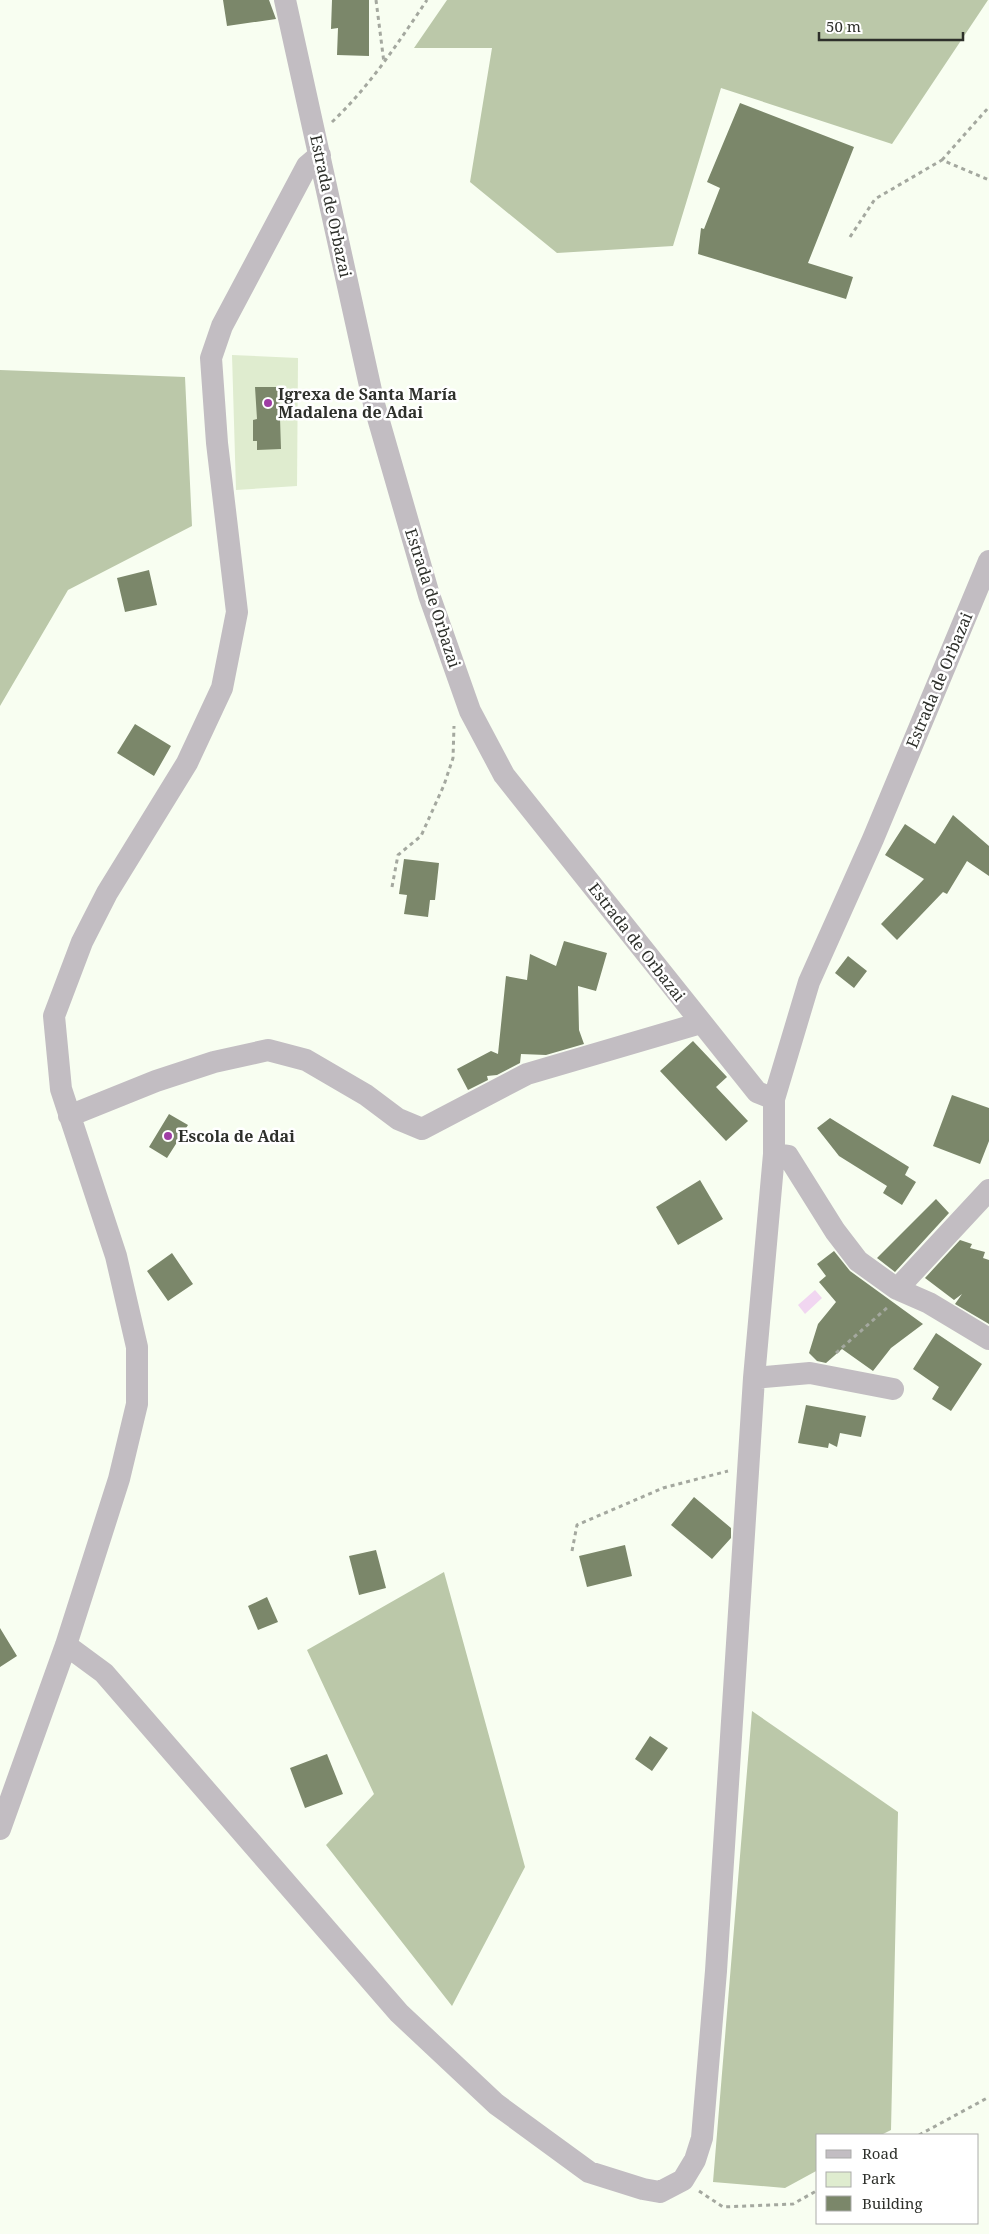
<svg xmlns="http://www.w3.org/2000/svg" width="989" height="2234" font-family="'Noto Serif',serif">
	<rect width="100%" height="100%" fill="#f8fef1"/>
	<path fill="#dfeccf" d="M232,355L298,358L297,486L236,490Z"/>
	<path fill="#bbc8a9" d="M447,0H988L892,144L721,88L673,246L557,253L470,182L492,48H414Z
		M0,370L185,377L192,526L68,590L0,706Z
		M444,1572L525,1867L452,2006L326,1845L374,1794L307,1650Z
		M752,1711L898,1812L891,2130L881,2135H818V2170L785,2188L713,2182Z"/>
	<path fill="#f1d6f1" d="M815,1290L822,1298L805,1314L798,1305Z"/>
	<path fill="#7b876a" d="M223,0H269L276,19L227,26Z
		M332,0H369V56L337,55L338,28L331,29Z
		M740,103L854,147L808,263L853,277L846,299L698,254L701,228L704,229L720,188L707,182Z
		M255,387H279L281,449L257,450V441H253V420L257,419Z
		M149,570L157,605L125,612L117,578Z
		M135,724L171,746L154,776L117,753Z
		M953,815L989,846V876L967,861L947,894L943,892L897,940L881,924L924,879L885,855L905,824L935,844Z
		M404,859L439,863L435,900H430L428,917L404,914L407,895L399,894Z
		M564,941L607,953L596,991L578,986L579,1030L584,1044L546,1055L521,1054L520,1063L497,1075L487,1076L488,1080L468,1090L457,1069L491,1051L498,1054L506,976L527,980L530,954L556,966Z
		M848,956L867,971L854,988L835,973Z
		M693,1041L727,1077L716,1087L748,1121L726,1141L660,1071Z
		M952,1095L989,1108V1141L980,1164L933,1146Z
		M169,1114L188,1125L167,1158L149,1147Z
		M830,1118L909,1167L905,1175L916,1182L902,1205L883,1193L887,1186L839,1156L817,1128Z
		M700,1180L723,1219L678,1245L656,1207Z
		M936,1199L949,1213L895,1272L877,1258Z
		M960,1240L972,1244L970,1248L985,1252L983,1258L989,1260V1324L955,1304L962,1294L954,1300L925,1278Z
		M834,1251L850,1271L923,1324L891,1348L873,1371L842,1349L826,1363L817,1361L809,1353L818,1324L836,1302L819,1282L826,1276L817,1264Z
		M172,1253L193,1284L168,1301L147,1271Z
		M936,1333L982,1364L951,1411L932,1399L939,1387L913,1369Z
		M806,1405L866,1416L861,1437L840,1433L837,1447L829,1443L828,1448L798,1443Z
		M694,1497L731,1528V1538L712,1559L671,1525Z
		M625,1545L632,1576L587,1587L579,1556Z
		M376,1550L386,1588L359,1595L349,1556Z
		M267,1597L278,1622L258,1630L248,1606Z
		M0,1628L17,1656L0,1667Z
		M650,1736L668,1748L652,1771L635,1759Z
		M327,1754L343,1794L305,1808L290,1768Z"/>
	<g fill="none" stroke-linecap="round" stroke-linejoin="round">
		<path stroke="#a4a89f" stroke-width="3" stroke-dasharray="4 4" stroke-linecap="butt" d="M376,0L384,63
			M332,122C370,86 398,43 427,0
			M942,160L989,107
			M850,237L875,199L942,160L989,180
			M392,887L398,855L421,836L444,785L453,758L454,726
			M836,1353L889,1306
			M572,1551L577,1525L663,1488L728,1471
			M919,2135L989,2097
			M699,2191L723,2207L793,2204L818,2190"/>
		<path stroke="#c2bdc2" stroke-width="22" d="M285,0L374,404L429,595L470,711L504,775L757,1092L774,1099
			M69,1116L156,1081L214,1062L268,1050L306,1060L366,1095L398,1119L422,1129L527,1074L701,1023
			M774,1154L788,1156L835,1231L858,1261L897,1289L989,1190
			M897,1289L929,1303L989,1339
			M754,1378L810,1373L893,1389
			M66,1645L104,1673L399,2013L496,2104L589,2172L643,2189L660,2192L683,2180L695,2160L702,2138L716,1971L754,1378L774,1154V1099L809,982L873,839L989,561
			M0,1829L66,1645L119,1479L137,1404V1347L116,1256L61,1089L54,1016L82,942L107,893L187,763L222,688L237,612L217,443L211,358L222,326L307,166L320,155"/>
	</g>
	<g fill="#9f3da4" stroke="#fff" stroke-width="2">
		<circle cx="268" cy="403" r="5"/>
		<circle cx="168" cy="1136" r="5"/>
	</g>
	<g text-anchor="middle" stroke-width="5" stroke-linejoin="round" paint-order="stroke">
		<g font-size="16" fill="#2e302b" stroke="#fff">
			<text transform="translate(331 206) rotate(78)" y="6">Estrada de Orbazai</text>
			<text transform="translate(433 598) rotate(72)" y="6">Estrada de Orbazai</text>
			<text transform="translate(939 680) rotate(-67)" y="6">Estrada de Orbazai</text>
			<text transform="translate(637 942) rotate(52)" y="6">Estrada de Orbazai</text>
		</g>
		<g font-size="16" font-weight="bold" fill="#2e302b" stroke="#fff" text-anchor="start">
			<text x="278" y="400">Igrexa de Santa María<tspan x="278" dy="18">Madalena de Adai</tspan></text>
			<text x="178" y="1142">Escola de Adai</text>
		</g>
	</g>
	<rect x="816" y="2134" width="162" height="90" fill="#ffffff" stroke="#abacaa"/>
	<rect x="826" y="2150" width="25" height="8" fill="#c2bdc2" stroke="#abacaa"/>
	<text x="862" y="2159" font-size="15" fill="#2e302b">Road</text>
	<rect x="826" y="2172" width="25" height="15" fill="#dfeccf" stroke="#abacaa"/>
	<text x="862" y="2184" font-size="15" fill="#2e302b">Park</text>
	<rect x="826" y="2196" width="25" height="15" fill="#7b876a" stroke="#abacaa"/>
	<text x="862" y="2209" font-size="15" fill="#2e302b">Building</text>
	<path d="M819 32v8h144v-8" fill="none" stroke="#2e302b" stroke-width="2.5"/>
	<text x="826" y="32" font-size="15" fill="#2e302b" stroke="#ffffff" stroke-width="4" paint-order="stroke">50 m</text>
</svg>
